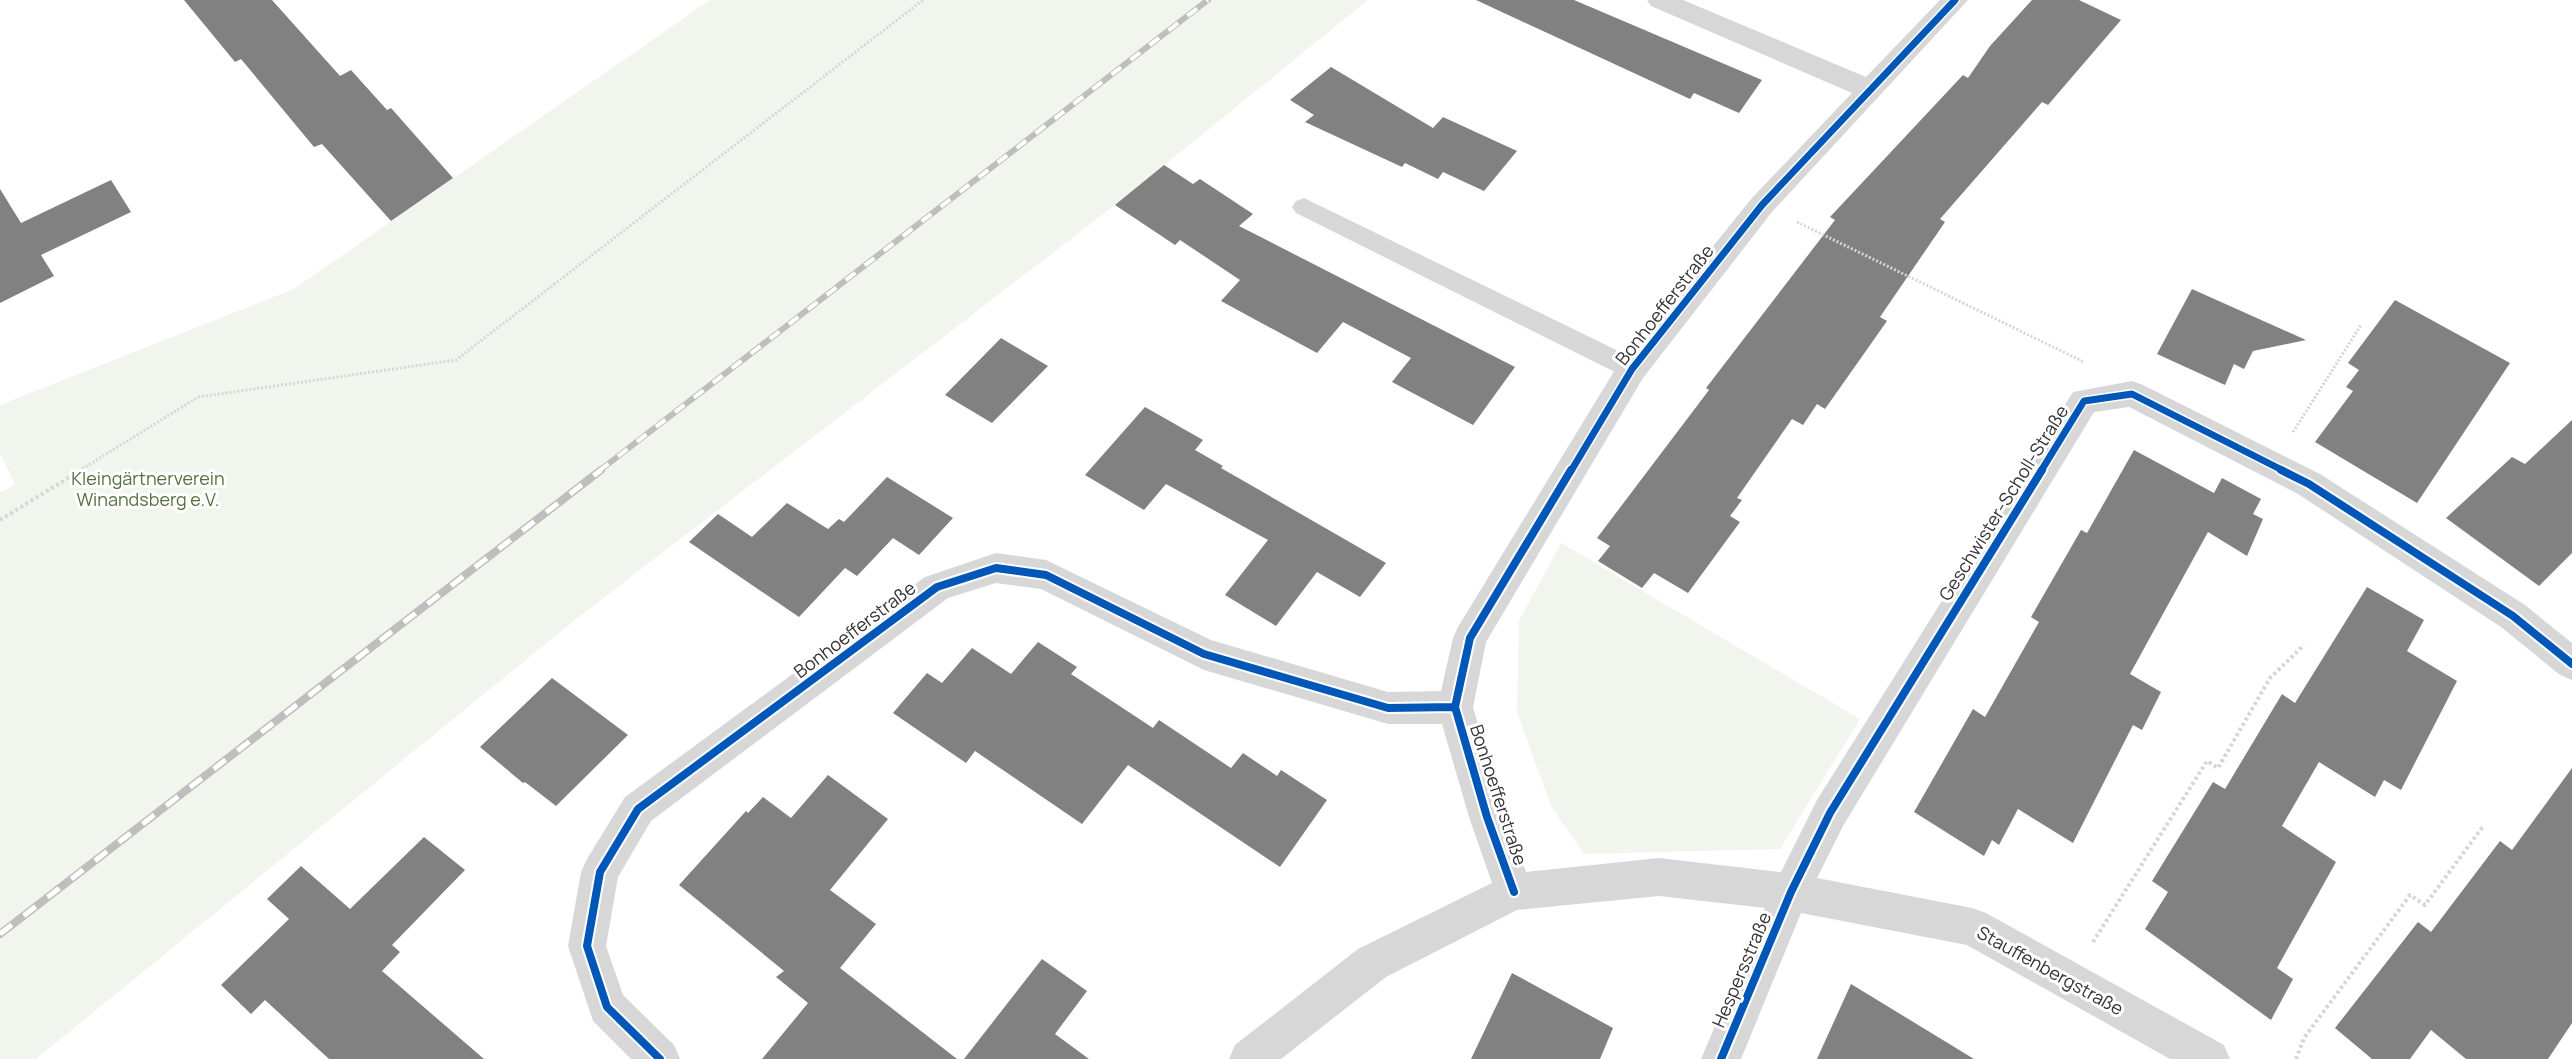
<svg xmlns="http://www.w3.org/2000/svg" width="2572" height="1059" font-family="Manrope,sans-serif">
	<rect width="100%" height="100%" fill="#fff"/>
	<path fill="#f1f5ed" d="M710,0H1368L1115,205L576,619L36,1059H0V493L15,484L0,453V405L294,289Z
		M1561,543L1860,719L1780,849L1584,854L1551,806L1517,712L1519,621Z"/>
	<path fill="#818181" d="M184,0H272L340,76L351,70L387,110L391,108L453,178L391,221L322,144L314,147L241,59L235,62Z
		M1476,0H1574L1762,80L1739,113L1694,93L1690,99Z
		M2032,0H2079L2121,20L2048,105L2042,102L1940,219L1945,222L1880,317L1887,321L1825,409L1817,404L1803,425L1792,419L1737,498L1742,500L1730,516L1740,522L1688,593L1654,573L1642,588L1598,561L1610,546L1597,538L1709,390L1706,388L1835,220L1830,217L1963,75L1968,78L1990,46Z
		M1331,67L1433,128L1443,117L1517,151L1484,191L1443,172L1438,179L1405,163L1402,167L1305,122L1314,115L1290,100Z
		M1164,165L1193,184L1200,179L1253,214L1239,226L1515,367L1473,425L1392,382L1411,358L1343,322L1317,353L1221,301L1240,280L1180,240L1175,245L1115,205Z
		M111,180L131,212L41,255L54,276L0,303V189L21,223Z
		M2192,289L2306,340L2253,351L2244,369L2234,364L2225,385L2157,354Z
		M2395,300L2510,363L2417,503L2315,442L2353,391L2346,387L2359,370L2348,363Z
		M1001,338L1048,366L992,423L945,395Z
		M1145,407L1203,440L1195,450L1223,466L1221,468L1386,563L1360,597L1317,572L1276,626L1225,595L1268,540L1166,484L1144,510L1085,475Z
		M2572,420V553L2539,586L2446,518L2512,457L2525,464Z
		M2134,450L2214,493L2222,478L2261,499L2253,514L2263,519L2247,556L2208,532L2130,674L2161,692L2142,730L2133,725L2073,843L2018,809L1999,845L1992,840L1984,856L1914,812L1973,709L1985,717L2039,622L2031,617L2081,530L2087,533Z
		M887,477L953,518L919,555L893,538L857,576L845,568L799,617L689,542L718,514L752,537L787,503L828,529L839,519L844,522Z
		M2367,587L2424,620L2407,651L2457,681L2401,790L2384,780L2375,797L2319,762L2282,826L2336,862L2277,968L2293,979L2271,1020L2145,929L2168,892L2152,881L2213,782L2225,789L2282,694L2295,703Z
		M1038,642L1077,667L1071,674L1153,728L1159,720L1231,768L1243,753L1277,776L1281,770L1327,800L1280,867L1128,765L1082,824L975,751L966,763L893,713L927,673L942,683L972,648L1011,674Z
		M552,678L628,735L556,806L525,782L523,783L480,747Z
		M2572,768V1023L2548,1059H2466L2431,1030L2410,1059H2372L2335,1028L2418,922L2431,932L2500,841L2512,850Z
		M828,775L888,819L830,890L876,924L840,968L957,1059H762L808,1003L776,977L784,971L679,885L746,811L748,813L763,797L791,818Z
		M424,837L465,870L392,945L400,952L382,971L484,1059H329L265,1000L251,1014L221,985L289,919L267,899L301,866L350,909Z
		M1042,959L1087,991L1055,1034L1089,1059H964Z
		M1512,973L1613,1028L1600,1059H1471Z
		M1851,984L1974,1059H1817Z"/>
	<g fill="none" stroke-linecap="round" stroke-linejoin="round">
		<path stroke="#d6d6d6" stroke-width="3" stroke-dasharray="2 2" stroke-linecap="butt" d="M1797,222L2084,362
			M2293,432L2361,325
			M79,471L198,397L456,360L923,0"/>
		<path stroke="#d6d6d6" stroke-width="4" stroke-dasharray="3 3" stroke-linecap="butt" d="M0,520L81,470
			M2093,942L2207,761L2218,768L2270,678L2304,645
			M2296,1059L2304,1038L2410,895L2425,905L2484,825"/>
		<path fill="#d7d7d7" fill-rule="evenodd" d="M1304,198L1641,362L1645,369L1641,376L1632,379L1623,376L1296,213L1292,207L1296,201Z"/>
		<path fill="#d7d7d7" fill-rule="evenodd" d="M1647,0H1683L1866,77L1940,0H1968L1772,212L1643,378L1486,642L1473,707L1505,817L1526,872L1659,858L1781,872L1817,800L2073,392L2132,381L2143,385L2320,474L2525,605L2572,643V680L2560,675L2501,627L2298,494L2129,407L2094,412L1843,826L1817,878L1972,908L1986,913L2224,1045L2230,1059H2170L1967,945L1801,913L1741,1059H1701L1765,908L1659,896L1517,910L1386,977L1281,1059H1229L1235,1045L1358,949L1492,883L1469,817L1442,724H1388L1204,670L1041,589L996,583L948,598L651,821L618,877L606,946L623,995L674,1045L680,1059H631L593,1021L568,946L581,872L587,859L625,797L925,577L996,553L1046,560L1211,640L1388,692L1441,691L1453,638L1458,627L1621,360L1752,198L1852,93L1651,6Z"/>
		<defs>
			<path id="rail-far1" d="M599,471L1208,0"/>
			<path id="rail" d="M0,934L601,470"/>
		</defs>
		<use href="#rail-far1" stroke="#bebebe" stroke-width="6"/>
		<use href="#rail" stroke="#bebebe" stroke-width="8"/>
		<use href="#rail-far1" stroke="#fff" stroke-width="4" stroke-dasharray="12" stroke-linecap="butt"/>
		<use href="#rail" stroke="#fff" stroke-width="5" stroke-dasharray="15" stroke-linecap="butt"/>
		<defs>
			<path id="cycleway-far1" d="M1571,471L1632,369L1762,205L1955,0
				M2041,471L2084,401L2132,394L2284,471"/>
			<path id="cycleway" d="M2281,470L2309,484L2513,616L2572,664
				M1514,892L1487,817L1455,707L1470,638L1571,470
				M660,1059L607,1007L587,946L600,872L638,809L937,587L996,568L1046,575L1204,654L1388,708L1455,707
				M1721,1059L1791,892L1830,813L2042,470"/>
		</defs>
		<use href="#cycleway-far1" stroke="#fff" stroke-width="10"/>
		<use href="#cycleway" stroke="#fff" stroke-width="12"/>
		<use href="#cycleway-far1" stroke="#0057b8" stroke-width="7"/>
		<use href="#cycleway" stroke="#0057b8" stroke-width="8"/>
	</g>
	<g text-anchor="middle" stroke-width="6" stroke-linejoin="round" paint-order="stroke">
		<g font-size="18" fill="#333" stroke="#fff">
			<text transform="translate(1665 305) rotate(-52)" y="6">Bonhoefferstraße</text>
			<text transform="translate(2004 503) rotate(-58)" y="6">Geschwister-Scholl-Straße</text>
			<text transform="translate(855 630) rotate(-37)" y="6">Bonhoefferstraße</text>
			<text transform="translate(1498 795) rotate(72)" y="6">Bonhoefferstraße</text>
			<text transform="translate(1742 970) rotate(-67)" y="6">Hespersstraße</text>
			<text transform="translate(2050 971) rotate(29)" y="6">Stauffenbergstraße</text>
		</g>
		<g font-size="18" fill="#56703f" stroke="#fff">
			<text x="148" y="485">Kleingärtnerverein<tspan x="148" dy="21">Winandsberg e.V.</tspan></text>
		</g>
	</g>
</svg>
